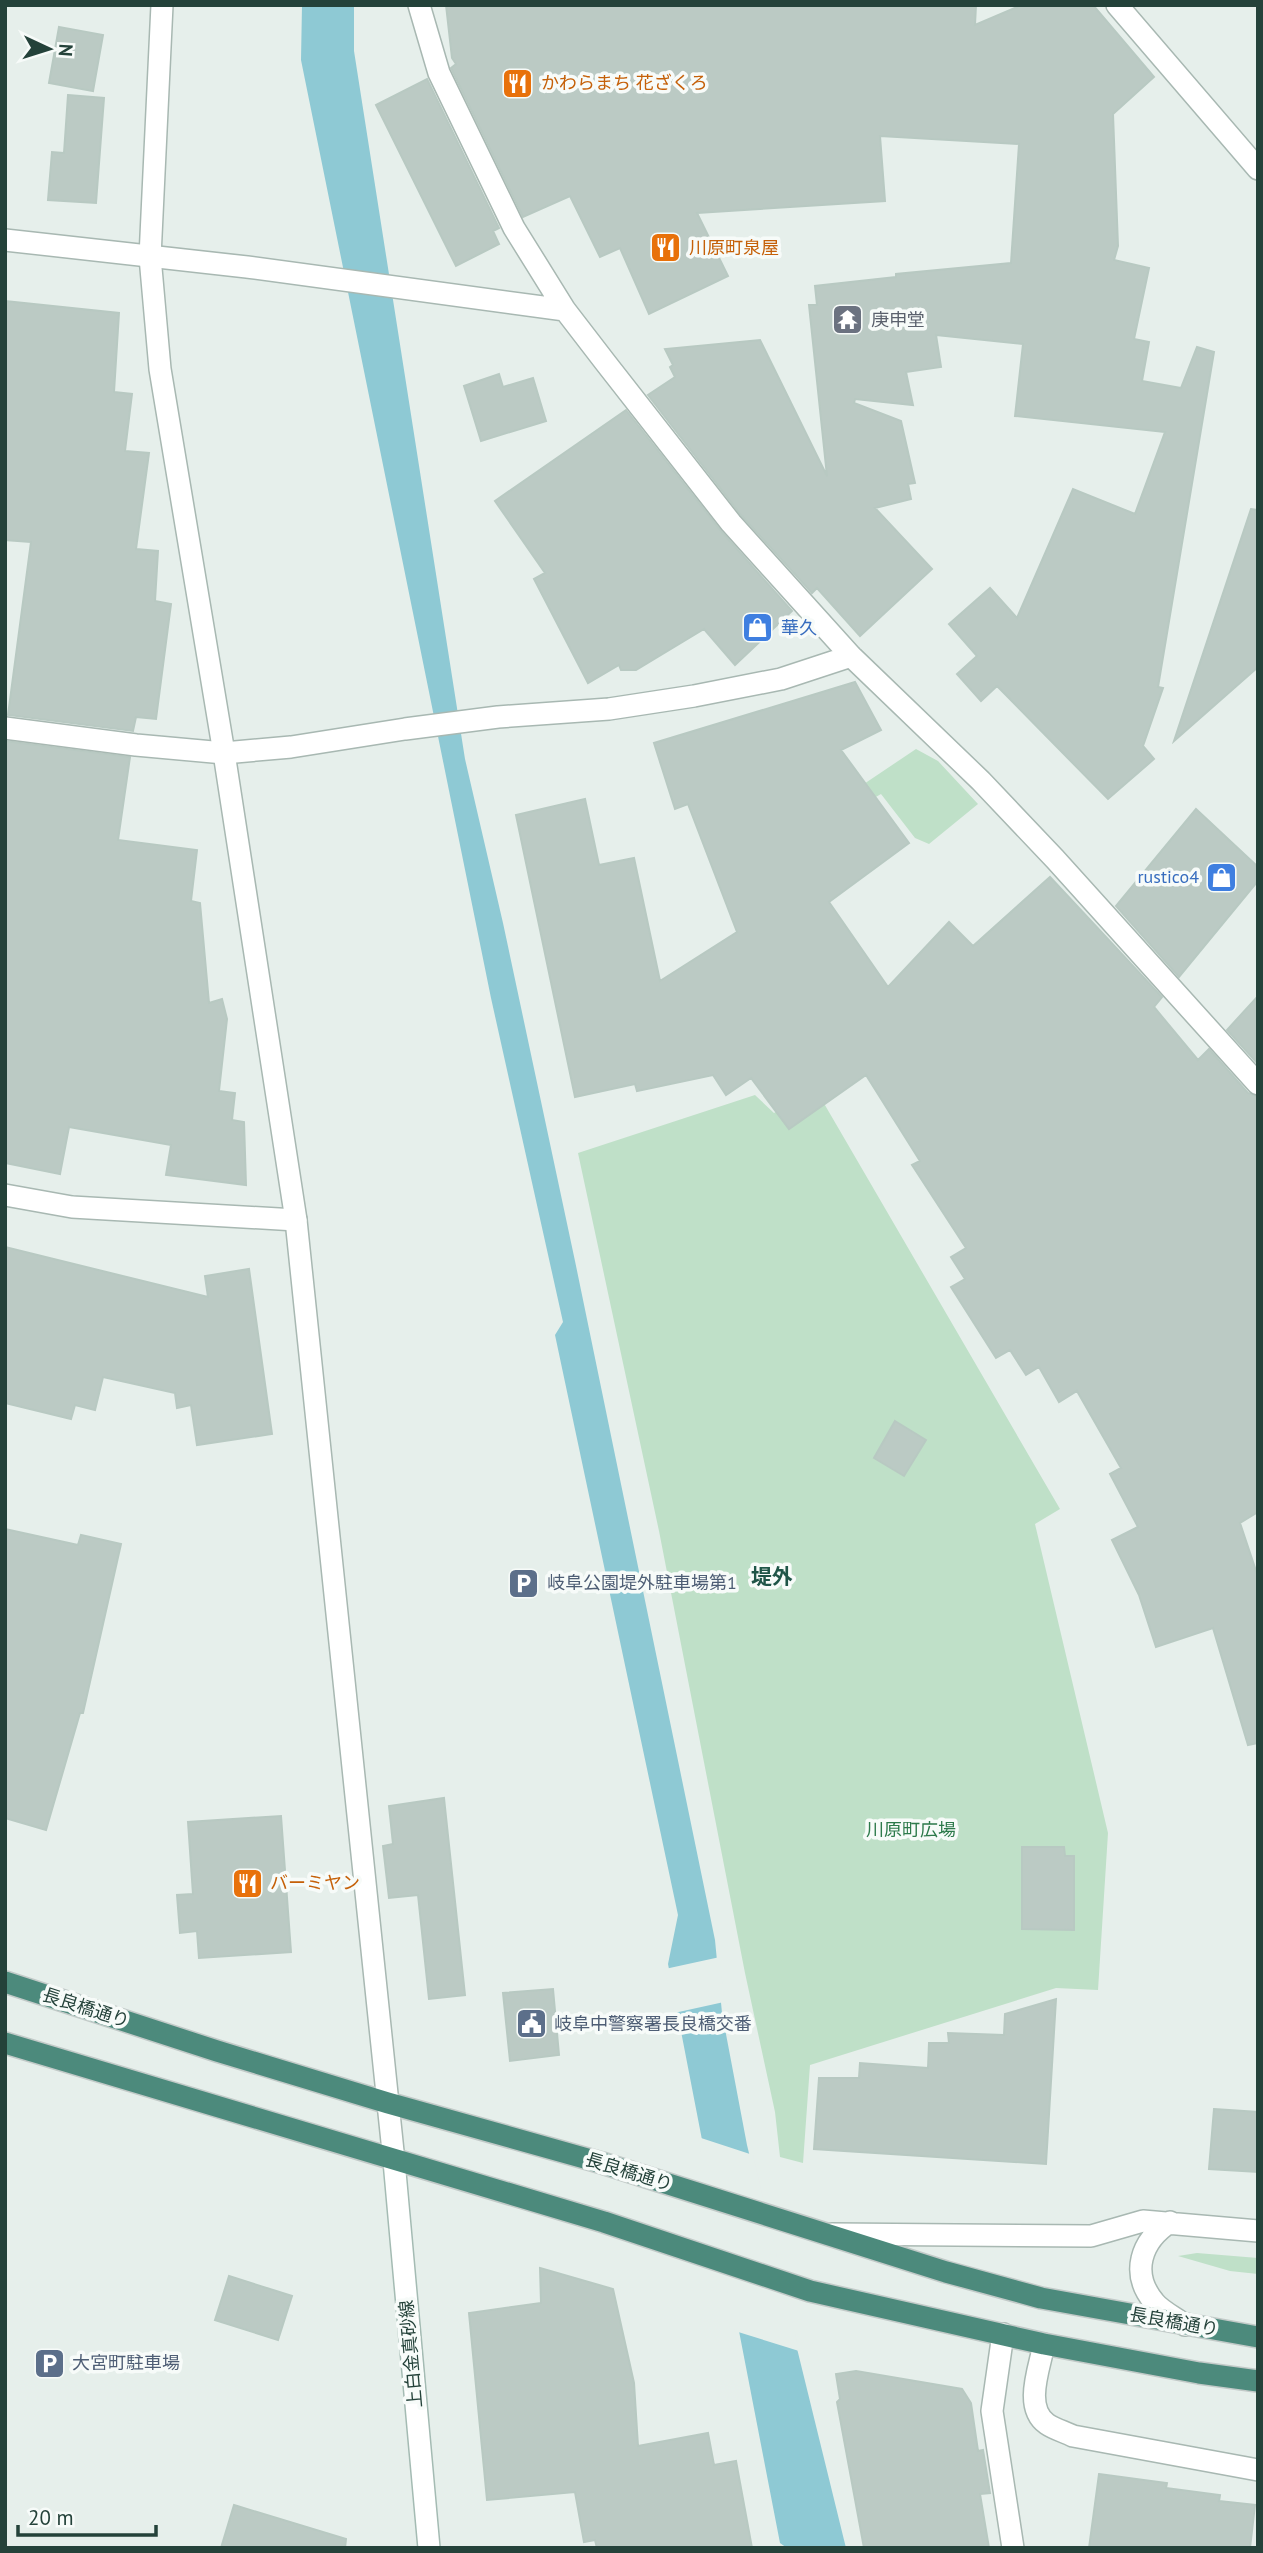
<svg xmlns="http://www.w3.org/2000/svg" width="1263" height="2553" font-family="'PT Sans','Noto Sans JP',sans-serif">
	<rect width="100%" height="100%" fill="#e6efeb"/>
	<path fill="#bfe0c8" d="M916,749L938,761L978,804L929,844L915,838L881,794L862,805L852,792Z
		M815,1088L1060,1509L1035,1524L1108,1833L1098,1990L1056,1988L810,2065L803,2163L780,2157L775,2112L745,1973L659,1531L578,1153L755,1095L774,1113Z
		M1197,2253L1258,2258V2274L1230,2271L1178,2256Z"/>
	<path fill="#8ec9d4" d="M302,5H354V51L465,759L503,923L575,1261L715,1940L722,2013L747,2145L846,2548H787L780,2543L668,1964L678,1915L555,1335L563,1322L491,998L301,60Z"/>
	<path fill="#e6efeb" d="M720,1957L724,2002L674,2013L665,1969Z
		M698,2137L753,2155L799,2351L735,2331Z"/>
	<path fill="#bbcac4" stroke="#b8c9c2" stroke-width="2" d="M446,5H976L975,25L1022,5H1093L1154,77L1113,114L1118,246L1114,260L1149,268L1134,339L1149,342L1142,381L1181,388L1197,347L1214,352L1158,687L1163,688L1143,746L1154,759L1108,799L997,686L981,701L957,674L977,656L949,624L990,588L1017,618L1073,489L1135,514L1165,432L1015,416L1023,344L936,335L941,367L906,372L913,405L855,399L854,403L901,421L915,483L908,484L911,499L875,508L932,569L860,636L817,588L812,593L741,515L648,395L675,377L670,367L673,365L665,349L760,340L827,476L809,305H817L815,286L896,277V274L1011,263L1019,144L880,136L885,201L697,213L728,276L649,314L620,248L600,257L570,196L523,217L451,68L456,64L452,58Z
		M59,27L103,35L93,91L49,83Z
		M427,79L499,228L493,231L499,244L456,266L376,105Z
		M68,95L104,98L96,203L48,200L52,152L64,153Z
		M5,301L119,313L114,392L132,394L125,451L149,453L136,549L158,551L155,601L171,604L156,719L136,717L133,731L8,715L31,542L5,540Z
		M499,374L503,387L533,378L546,421L481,441L464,386Z
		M626,410L721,531L792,611L735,665L704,629L636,670H621L619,665L588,683L534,579L545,573L495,501Z
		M1251,509L1258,510V667L1174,741Z
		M855,682L881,730L841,750L909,843L829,902L888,987L949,922L973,946L1050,877L1162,997L1154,1007L1198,1060L1209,1049L1248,1093L1258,1097V1512L1240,1523L1258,1577V1743L1248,1745L1213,1628L1156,1647L1139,1595L1112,1540L1138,1527L1110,1474L1121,1468L1077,1391L1059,1402L1039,1367L1026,1375L1010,1350L996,1358L951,1287L965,1279L951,1257L966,1248L912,1165L920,1161L866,1075L789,1129L751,1078L726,1095L713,1075L637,1091L635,1084L575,1097L516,815L585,799L599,865L634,858L660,981L737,932L688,804L675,809L654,743Z
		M5,741L130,757L118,840L197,850L191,901L200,903L209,1003L222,999L227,1019L219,1091L235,1093L232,1120L244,1122L246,1185L166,1175L171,1145L69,1127L60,1174L5,1163Z
		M1196,809L1258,867V881L1179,977L1116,906Z
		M1258,996V1064L1227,1030Z
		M5,1247L208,1297L205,1276L249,1269L272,1434L197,1445L191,1405L177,1408L175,1393L103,1377L95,1410L75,1405L71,1419L5,1403Z
		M895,1421L926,1440L904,1476L874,1458Z
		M5,1529L78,1545L81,1535L121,1544L83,1713H80L46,1830L5,1818Z
		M444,1798L465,1995L429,1999L418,1895L389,1898L383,1846L393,1844L389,1806Z
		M281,1816L291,1952L199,1958L197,1931L180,1933L177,1895L193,1894L188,1822Z
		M1022,1847H1064L1065,1856H1074V1930L1022,1929Z
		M553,1989L559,2055L510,2061L503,1993Z
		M1056,1999L1046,2164L814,2149L819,2078H859L860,2063L928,2068L929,2043H949L948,2033L1004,2035L1005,2014Z
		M1214,2109L1258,2112V2172L1209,2169Z
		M540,2268L613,2289L634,2383L638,2446L708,2433L714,2465L736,2461L752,2548H597L595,2540L584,2542L575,2492L487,2500L469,2313L541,2303Z
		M229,2276L292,2296L278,2340L215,2320Z
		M856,2371L962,2389L971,2403L978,2451L983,2450L990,2493L980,2494L989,2548H864L837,2402L840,2399L836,2374Z
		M1099,2474L1167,2483L1166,2488L1220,2495L1219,2501L1255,2505L1250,2548H1089Z
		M234,2505L346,2539L345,2548H221Z"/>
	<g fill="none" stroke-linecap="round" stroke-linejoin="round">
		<defs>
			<path id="minor" d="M419,5L439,73L514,228L565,310L605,362L731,523L851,656L981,781L1055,859L1258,1084
				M1117,5L1258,169
				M5,240L247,267L565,310
				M5,728L136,745L224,753L291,747L405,729L498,717L609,709L694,696L781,679L851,656
				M5,1195L72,1207L296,1220
				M1170,2222C1141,2241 1130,2273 1154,2302C1161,2311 1176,2318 1185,2325
				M832,2234L1091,2236L1143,2221L1258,2231
				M1003,2334L992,2411L1013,2548
				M1044,2344C1040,2367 1023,2407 1047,2424C1054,2429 1065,2432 1073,2436L1258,2470"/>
			<path id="tertiary" d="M162,5L150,257L160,369L224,753L296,1220L394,2161"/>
			<path id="secondary" d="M394,2161L429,2548"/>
			<path id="trunk" d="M5,1982L217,2051L388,2103L602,2163L946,2272L1041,2298L1258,2337
				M5,2043L604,2222L810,2291L1044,2344L1199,2373L1258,2381"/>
		</defs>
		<use href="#minor" stroke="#a8b8b2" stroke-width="24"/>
		<use href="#tertiary" stroke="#a8b8b2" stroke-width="24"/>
		<use href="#secondary" stroke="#a4bbb3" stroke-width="24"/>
		<use href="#trunk" stroke="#c2cac8" stroke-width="24"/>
		<use href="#minor" stroke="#fff" stroke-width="21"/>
		<use href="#tertiary" stroke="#fff" stroke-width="21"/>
		<use href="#secondary" stroke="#fff" stroke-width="21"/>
		<use href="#trunk" stroke="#4c8a7c" stroke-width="21"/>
	</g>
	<defs>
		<symbol id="restaurant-square" viewBox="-11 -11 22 22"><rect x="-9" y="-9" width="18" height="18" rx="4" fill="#e8710a" stroke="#f7fbf9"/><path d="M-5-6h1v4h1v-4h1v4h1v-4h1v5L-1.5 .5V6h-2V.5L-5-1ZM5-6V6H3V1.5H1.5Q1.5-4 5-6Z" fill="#fff"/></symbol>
		<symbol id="temple-square" viewBox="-11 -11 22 22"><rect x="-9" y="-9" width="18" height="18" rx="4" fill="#6b7280" stroke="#f7fbf9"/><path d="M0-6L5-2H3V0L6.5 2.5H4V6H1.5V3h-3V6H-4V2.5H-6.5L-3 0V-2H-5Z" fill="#fff"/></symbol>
		<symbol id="shop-square" viewBox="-11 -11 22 22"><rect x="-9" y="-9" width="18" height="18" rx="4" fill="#3f7fe0" stroke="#f7fbf9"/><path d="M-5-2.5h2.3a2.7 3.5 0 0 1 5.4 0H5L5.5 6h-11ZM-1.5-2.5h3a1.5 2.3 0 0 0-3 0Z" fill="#fff"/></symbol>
		<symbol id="parking-square" viewBox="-11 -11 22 22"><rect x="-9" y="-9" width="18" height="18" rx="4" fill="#5c6f8a" stroke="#f7fbf9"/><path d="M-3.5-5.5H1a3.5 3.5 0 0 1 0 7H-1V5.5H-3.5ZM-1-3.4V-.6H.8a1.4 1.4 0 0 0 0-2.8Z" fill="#fff"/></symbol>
		<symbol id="civic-square" viewBox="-11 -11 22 22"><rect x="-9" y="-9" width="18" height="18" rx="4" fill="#5c6f8a" stroke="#f7fbf9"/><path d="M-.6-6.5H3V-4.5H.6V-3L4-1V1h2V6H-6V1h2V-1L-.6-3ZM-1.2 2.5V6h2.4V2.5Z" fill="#fff"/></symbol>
	</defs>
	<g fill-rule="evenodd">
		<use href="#restaurant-square" x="500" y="66" width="35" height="35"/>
		<use href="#restaurant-square" x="648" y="230" width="35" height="35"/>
		<use href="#temple-square" x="830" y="302" width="35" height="35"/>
		<use href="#shop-square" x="740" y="610" width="35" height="35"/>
		<use href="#shop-square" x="1204" y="860" width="35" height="35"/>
		<use href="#parking-square" x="506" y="1566" width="35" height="35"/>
		<use href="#restaurant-square" x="230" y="1866" width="35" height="35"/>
		<use href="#civic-square" x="514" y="2006" width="35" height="35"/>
		<use href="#parking-square" x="32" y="2346" width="35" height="35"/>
	</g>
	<g text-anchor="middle" stroke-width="7" stroke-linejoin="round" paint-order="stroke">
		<g font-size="18" fill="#c56008" stroke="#f7fbf9" text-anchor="start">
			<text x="541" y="89">かわらまち 花ざくろ</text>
			<text x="689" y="254">川原町泉屋</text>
			<text x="270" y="1889">バーミヤン</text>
		</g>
		<g font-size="18" fill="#5b616d" stroke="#f7fbf9" text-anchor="start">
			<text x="871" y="326">庚申堂</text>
		</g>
		<g font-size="18" fill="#366cbe" stroke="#f7fbf9" text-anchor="start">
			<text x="781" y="634">華久</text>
			<text x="1199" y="883" text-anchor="end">rustico4</text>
		</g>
		<g font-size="18" fill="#4e5e75" stroke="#f7fbf9" text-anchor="start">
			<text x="547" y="1589">岐阜公園堤外駐車場第1</text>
			<text x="554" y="2030">岐阜中警察署長良橋交番</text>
			<text x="72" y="2369">大宮町駐車場</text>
		</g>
		<g font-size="18" fill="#2d7a4b" stroke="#f7fbf9">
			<text x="911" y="1836">川原町広場</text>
		</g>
		<g font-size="18" fill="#24423a" stroke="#f7fbf9">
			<text transform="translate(86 2008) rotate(18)" y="6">長良橋通り</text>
			<text transform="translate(629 2172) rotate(17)" y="6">長良橋通り</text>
			<text transform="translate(1174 2322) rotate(10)" y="6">長良橋通り</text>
			<text transform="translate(411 2354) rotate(-95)" y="6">上白金真砂線</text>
		</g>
		<g font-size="21" font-weight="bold" fill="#1f5548" stroke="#f7fbf9">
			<text x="772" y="1584">堤外</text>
		</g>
	</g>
	<rect width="1263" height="2553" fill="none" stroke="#24423a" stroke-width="14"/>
	<g transform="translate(49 49) rotate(94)" stroke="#f7fbf9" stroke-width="5" paint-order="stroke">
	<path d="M0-5L12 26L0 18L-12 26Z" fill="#24423a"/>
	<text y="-10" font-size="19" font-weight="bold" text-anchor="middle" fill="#24423a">N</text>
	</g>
	<path d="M18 2525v10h138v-10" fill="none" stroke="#24423a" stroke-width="3.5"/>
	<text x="28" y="2525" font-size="21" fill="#24423a" stroke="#f7fbf9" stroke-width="5" paint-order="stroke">20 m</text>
</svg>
